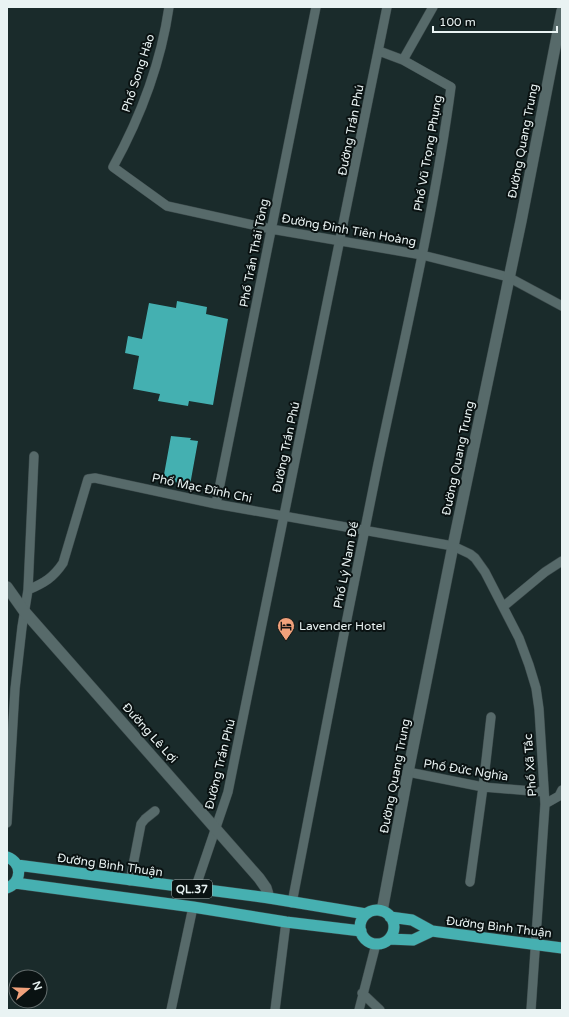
<svg xmlns="http://www.w3.org/2000/svg" width="569" height="1017" font-family="'Varela Round',sans-serif">
	<rect width="100%" height="100%" fill="#1a2b2b"/>
	<path fill="#44b0b1" d="M177,301L207,307L206,314L228,319L213,405L189,401L188,406L158,401L160,394L133,389L139,356L125,353L128,336L142,339L149,303L176,308Z
		M171,436L191,438L190,440L198,441L190,485L163,480Z"/>
	<g fill="none" stroke-linecap="round" stroke-linejoin="round">
		<defs>
			<path id="minor" d="M169,7C161,62 140,118 113,167L167,206L271,229L422,255L466,266L508,277L562,306
				M403,60L433,7
				M216,504L316,7
				M28,590C44,583 53,578 63,563L88,479L95,478L216,504L453,546L470,554L475,558L485,572L519,638L529,665L536,688L539,709L545,804L531,1010
				M504,606L545,572L562,561
				M408,772L483,787L544,792
				M545,804L559,796L562,790
				M7,823L15,689L22,627L28,590L34,456
				M130,881L141,824L145,819L155,811
				M470,882L483,787L491,717
				M195,889L228,792L235,757L387,7
				M292,903C320,757 348,610 378,464C404,339 434,214 451,87L403,60L379,51
				M362,993L380,1010
				M171,1010L193,907
				M275,1010L286,922
				M359,1010L376,944"/>
			<path id="tertiary" d="M7,587L24,611L259,878L266,888L269,898"/>
			<path id="secondary" d="M382,911L408,772L453,546L521,221L562,11"/>
			<path id="trunk" d="M7,857C23,863 22,882 7,888
				M17,865L269,898L366,914
				M15,883L193,907L286,922L361,931
				M360 927a17 17 0 1 1 34 0a17 17 0 1 1-34 0Z
				M390,917L412,920L432,931L562,948
				M389,939L413,940L432,931"/>
		</defs>
		<use href="#minor" stroke="#3b494a" stroke-width="10"/>
		<use href="#tertiary" stroke="#3b494a" stroke-width="12"/>
		<use href="#secondary" stroke="#3b494a" stroke-width="12"/>
		<use href="#trunk" stroke="#3b494a" stroke-width="12"/>
		<use href="#minor" stroke="#576a6a" stroke-width="9"/>
		<use href="#tertiary" stroke="#576a6a" stroke-width="11"/>
		<use href="#secondary" stroke="#576a6a" stroke-width="11"/>
		<use href="#trunk" stroke="#46b0b1" stroke-width="11"/>
	</g>
	<defs>
		<symbol id="hotel-pin" viewBox="-11 -11 22 30"><path d="M0 17L-7.5 6A9.5 9.5 0 1 1 7.5 6Z" fill="#f1a17b" stroke="#0a1212"/><path d="M-6-4.5h1.5V1H6V5H4.5V3h-9V5H-6ZM-4 0a1.8 1.8 0 1 1 3.6 0ZM.5 0V-2.5h3Q6-2.5 6 0Z" fill="#111"/></symbol>
	</defs>
	<g fill-rule="evenodd">
		<use href="#hotel-pin" x="276" y="616" width="20" height="27"/>
	</g>
	<g text-anchor="middle" stroke-width="4" stroke-linejoin="round" paint-order="stroke">
		<rect fill="#0a1212" stroke="#a6b0b0" stroke-width="1" x="172" y="880" width="40" height="18" rx="3"/>
		<g font-size="11" font-weight="bold" fill="#e9f3f3">
			<text x="192" y="893">QL.37</text>
		</g>
		<g font-size="12" fill="#e9f3f3" stroke="#0a1212">
			<text transform="translate(138 73) rotate(-72)" y="4">Phố Song Hào</text>
			<text transform="translate(351 130) rotate(-79)" y="4">Đường Trần Phú</text>
			<text transform="translate(523 141) rotate(-79)" y="4">Đường Quang Trung</text>
			<text transform="translate(428 153) rotate(-80)" y="4">Phố Vũ Trọng Phụng</text>
			<text transform="translate(349 230) rotate(10)" y="4">Đường Đinh Tiên Hoàng</text>
			<text transform="translate(254 253) rotate(-79)" y="4">Phố Trần Thái Tông</text>
			<text transform="translate(286 447) rotate(-78)" y="4">Đường Trần Phú</text>
			<text transform="translate(458 458) rotate(-78)" y="4">Đường Quang Trung</text>
			<text transform="translate(202 488) rotate(12)" y="4">Phố Mạc Đĩnh Chi</text>
			<text transform="translate(346 565) rotate(-79)" y="4">Phố Lý Nam Đế</text>
			<text transform="translate(150 733) rotate(48)" y="4">Đường Lê Lợi</text>
			<text transform="translate(220 764) rotate(-76)" y="4">Đường Trần Phú</text>
			<text transform="translate(530 765) rotate(-94)" y="4">Phố Xã Tắc</text>
			<text transform="translate(466 770) rotate(9)" y="4">Phố Đức Nghĩa</text>
			<text transform="translate(395 776) rotate(-79)" y="4">Đường Quang Trung</text>
			<text transform="translate(110 865) rotate(8)" y="4">Đường Bình Thuận</text>
			<text transform="translate(499 927) rotate(7)" y="4">Đường Bình Thuận</text>
		</g>
		<g font-size="12" fill="#e9f3f3" stroke="#0a1212" text-anchor="start">
			<text x="299" y="630">Lavender Hotel</text>
		</g>
	</g>
	<rect width="569" height="1017" fill="none" stroke="#e9f3f3" stroke-width="16"/>
	<g transform="translate(28 989) rotate(71)"><circle r="19" fill="#0a1212" stroke="#636c6c"/>
	<path d="M0-3L7 15L0 10L-7 15Z" fill="#f1a17b"/>
	<text y="-6" font-size="11" font-weight="bold" text-anchor="middle" fill="#e9f3f3">N</text>
	</g>
	<path d="M433 26v6h124v-6" fill="none" stroke="#e9f3f3" stroke-width="2"/>
	<text x="439" y="26" font-size="12" fill="#e9f3f3" stroke="#0a1212" stroke-width="3" paint-order="stroke">100 m</text>
</svg>
